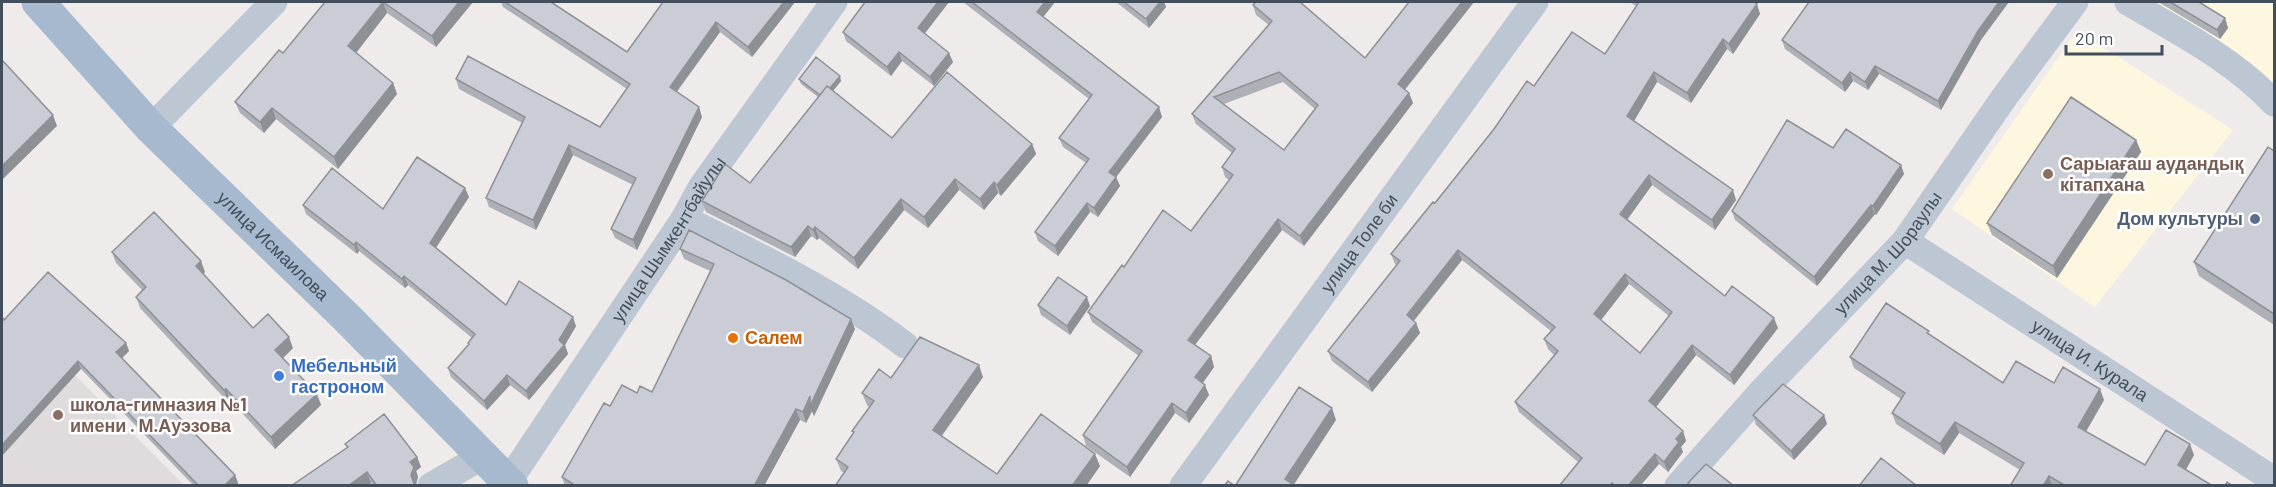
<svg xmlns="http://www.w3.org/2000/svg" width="2276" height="487" font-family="Barlow,sans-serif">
	<rect width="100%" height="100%" fill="#efebeb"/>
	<path fill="#fef7e0" d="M2139,2H2274V85Z
		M2077,31L2233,130L2095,307L1952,209Z"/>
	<path fill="#e0dcdd" d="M22,322L184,485H2V344Z"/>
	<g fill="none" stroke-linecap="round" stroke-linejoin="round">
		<g stroke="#bdc7d3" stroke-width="27">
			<path d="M2128,2C2179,32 2234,60 2274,103"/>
			<path d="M151,128L274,2"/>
			<path d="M684,219C760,256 838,294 905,345"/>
			<path id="s1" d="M1905,241L2274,480"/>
			<path id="s2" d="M508,482L684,219L702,186L834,2"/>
			<path d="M431,486L483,456"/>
			<path id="s3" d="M1183,486L1535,2"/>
			<path id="s4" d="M1678,486L1763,390L1905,241L2003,99L2075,2"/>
		</g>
		<path stroke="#a7b9cf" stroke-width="33" id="s5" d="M38,2L151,128L348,319L512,486"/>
	</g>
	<path fill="#aeb0b7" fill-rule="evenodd" d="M325,2H473L436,47L387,13L356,53L393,83L397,94L338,169L276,119L264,133L240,113L235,102L283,53Z
		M501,2H551L627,52L663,2H795L752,57L720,32L677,92L702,117L637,250L615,238L611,229L633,185L573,155L536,230L489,207L486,198L522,123L459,89L456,79L600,127L627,89L503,7Z
		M949,2L925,33L953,62L934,86L902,61L891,76L846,41L843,32Z
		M963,2H1055L1043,17L1159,107L1162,117L1116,177L1120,186L1098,217L1090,212L1058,256L1038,241L1035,232L1086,163L1063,147L1059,138L1089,99Z
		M1116,2H1164L1166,7L1149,28Z
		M1256,2H1304L1302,4L1365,58L1409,2H1474L1405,90L1409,93L1413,103L1304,246L1282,230L1195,345L1211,356L1214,367L1203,383L1209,395L1189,423L1175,413L1130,477L1086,446L1083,435L1139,356L1092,322L1088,312L1124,267L1191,231L1229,180L1225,177L1222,167L1232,153L1196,124L1192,114L1269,25L1256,15L1253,5ZM1283,82L1315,109L1284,150L1224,104Z
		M1630,2H1756L1755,3L1760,14L1733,54L1727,49L1691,103L1657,82L1634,121L1736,200L1715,230L1652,185L1627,220L1725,296L1778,328L1734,385L1696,355L1656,407L1683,431L1686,441L1681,447L1683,452L1668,472L1659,464L1640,486H1559L1578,462L1519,412L1515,402L1554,355L1548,349L1544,339L1551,331L1462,260L1414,321L1416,323L1420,333L1372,392L1332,361L1328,351L1396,265L1395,264L1391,254L1534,86L1605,54L1636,6ZM1629,284L1669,316L1640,353L1601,320Z
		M2158,2H2199L2225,18L2228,28L2220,39Z
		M1782,40H1981L1941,110L1879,74L1868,90L1853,81L1845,92L1785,49Z
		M799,79L841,81L833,91L892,138L1032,144L1036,154L1001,196L998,193L984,210L959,190L928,228L904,210L858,269L819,238L817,240L811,236L795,257L706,212L702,201L750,183L818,97L801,84Z
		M2136,140L2141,152L2057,278L1992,235L1987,223Z
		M2274,151V325L2199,276L2194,262Z
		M1901,165L1904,174L1876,215L1875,214L1817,286L1735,220L1732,211Z
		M469,197L436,248L506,305L576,326L565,345L568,354L529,400L510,385L487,410L451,377L448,368L469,345L468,343L472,338L408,285L405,288L359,251L357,254L306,214L303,205L383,209Z
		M680,249L855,329L814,416L812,411L806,423L800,420L764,486H565L562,477L610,406L637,393L652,392L710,271L684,259Z
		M112,252L205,272L203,274L253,328L293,348L283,358L321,405L275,449L230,400L228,402L140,308L136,297L142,290L116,263Z
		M1038,305L1090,306L1070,335L1041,315Z
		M4,320L126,343L129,351L122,358L235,475L238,483L236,486H194L81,369Z
		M1931,336L2003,383H2054L2104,400L2086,432L2145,465L2194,455L2186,470L2213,486H2010L2020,470L1959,433L1944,455L1896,424L1892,413L1901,399L1854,368L1850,357Z
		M983,377L942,436L997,474L1100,466L1086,486H835L844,473L841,471L836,459L853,433L852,431L869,407L867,405L862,393L891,378Z
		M1753,415H1824L1827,424L1794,460L1756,425Z
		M345,444L417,457L421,467L416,471L418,477L416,486H373L371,483L367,486H291L347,448Z"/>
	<path fill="#8d9095" d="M383,2L387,13L352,58L348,46Z
		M459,2H473L436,47L432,36Z
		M784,2H795L752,57L748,47Z
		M938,2H949L922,37L918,28Z
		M1045,2H1055L1040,21L1037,12Z
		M1160,2H1164L1166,7L1149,28L1146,19Z
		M1462,2H1474L1401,94L1398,84Z
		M1999,2H2009L1981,40L1941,110L1938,101L1978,31Z
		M1757,4L1760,14L1733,54L1729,44Z
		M2225,18L2228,28L2220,39L2217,30Z
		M716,22L720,32L673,96L670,87Z
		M1723,39L1727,49L1691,103L1687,93Z
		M899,52L902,61L891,76L887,67Z
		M949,53L953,62L934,86L930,77Z
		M1875,66L1879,74L1868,90L1865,82Z
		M1654,72L1657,82L1631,126L1627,116Z
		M1850,72L1853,81L1845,92L1842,83Z
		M840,76L841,81L824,102L823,97Z
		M393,83L397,94L338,169L334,157Z
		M1409,93L1413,103L1304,246L1300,236Z
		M699,107L702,117L637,250L633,240Z
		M1159,107L1162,117L1113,181L1109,172Z
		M272,108L276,119L264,133L260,122Z
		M53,115L57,126L2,180V166Z
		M2136,140L2141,152L2057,278L2053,266Z
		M1032,144L1036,154L1001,196L997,185Z
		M569,145L573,155L536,230L533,220Z
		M1901,165L1904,174L1876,215L1873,206Z
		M1649,175L1652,185L1624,224L1620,214Z
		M1116,177L1120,186L1098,217L1094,208Z
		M955,179L959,190L928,228L924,217Z
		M994,182L998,193L984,210L980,199Z
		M465,188L469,197L433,252L430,243Z
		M1733,190L1736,200L1715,230L1712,220Z
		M901,199L904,210L858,269L854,258Z
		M1087,203L1090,212L1058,256L1055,246Z
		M1871,205L1875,214L1817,286L1814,277Z
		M1278,219L1282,230L1191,350L1188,340Z
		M808,226L811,236L795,257L791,247Z
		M815,227L819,238L817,240L813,230Z
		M356,242L359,251L357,254L354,245Z
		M1458,250L1462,260L1410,325L1407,315Z
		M201,261L205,272L200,278L196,266Z
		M1625,274L1629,284L1598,324L1594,314Z
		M404,276L408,285L405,288L402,279Z
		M1087,297L1090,306L1070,335L1067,326Z
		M573,317L576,326L565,345L568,354L529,400L526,391Z
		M1774,318L1778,328L1734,385L1730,375Z
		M851,319L855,329L814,416L812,411L806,423L803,412Z
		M1416,323L1420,333L1372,392L1368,382Z
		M289,337L293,348L280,361L275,350Z
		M126,343L129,351L119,361L116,352Z
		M1692,345L1696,355L1653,411L1649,401Z
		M1211,356L1214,367L1199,388L1195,377Z
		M78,361L81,369L2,456V445Z
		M979,365L983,377L937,442L933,430Z
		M507,375L510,385L487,410L484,401Z
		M1205,385L1209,395L1189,423L1186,413Z
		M226,389L230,400L228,402L224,390Z
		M2100,389L2104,400L2082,438L2078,427Z
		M317,394L321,405L275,449L271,437Z
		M1172,403L1175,413L1130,477L1127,467Z
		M1332,408L1336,420L1293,486L1285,479Z
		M796,409L800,420L764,486H754Z
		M1824,415L1827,424L1794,460L1791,451Z
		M1955,422L1959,433L1944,455L1940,444Z
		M1683,431L1686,441L1681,447L1683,452L1668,472L1664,462L1676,439Z
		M2190,444L2194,455L2182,476L2178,465Z
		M1095,454L1100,466L1086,486H1072Z
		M1655,454L1659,464L1640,486H1628Z
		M417,457L421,467L416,471L418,477L415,486H414L411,475L410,462Z
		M367,472L371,483L367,486H348Z
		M235,475L238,483L236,486H224Z
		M2049,476L2052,486H2043Z"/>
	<path fill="#cacdd5" stroke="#8d9095" stroke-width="1.5" fill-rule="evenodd" d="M325,2H459L432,36L383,2L348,46L393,83L334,157L272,108L260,122L235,102L279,50L283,53Z
		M505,2H551L627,52L663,2H784L748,47L716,22L670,87L699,107L633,240L611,229L636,178L569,145L533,220L486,198L525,117L456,79L468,56L600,127L630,84Z
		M865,2H938L918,28L949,53L930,77L899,52L887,67L843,32Z
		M972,2H1045L1037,12L1159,107L1109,172L1116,177L1094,208L1087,203L1055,246L1035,232L1089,159L1059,138L1092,95Z
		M1124,2H1160L1146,19Z
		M1256,2H1300L1365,58L1409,2H1462L1398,84L1409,93L1300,236L1278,219L1188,340L1211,356L1195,377L1205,385L1186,413L1172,403L1127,467L1083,435L1142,351L1088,312L1122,265L1124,267L1163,210L1191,231L1233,175L1222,167L1235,149L1192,114L1272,21L1253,5ZM1279,72L1318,105L1284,150L1214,97Z
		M1639,2H1754L1757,4L1729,44L1723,39L1687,93L1654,72L1627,116L1733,190L1712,220L1649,175L1620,214L1725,296L1732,286L1774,318L1730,375L1692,345L1649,401L1683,431L1676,439L1679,442L1664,462L1655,454L1628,486H1615L1612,483L1610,486H1559L1582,458L1515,402L1558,351L1544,339L1555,327L1458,250L1407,315L1416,323L1368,382L1328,351L1400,261L1391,254L1433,202L1435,203L1494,129L1527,81L1534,86L1572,32L1605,54ZM1625,274L1672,312L1640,353L1594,314Z
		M1809,2H1999L1978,31L1938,101L1875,66L1865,82L1850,72L1842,83L1782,40Z
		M2170,2H2199L2225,18L2217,30Z
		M816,57L840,76L830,88L827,86L820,95L799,79Z
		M2,60L53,115L2,166Z
		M947,72L1032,144L997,185L994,182L980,199L955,179L924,217L901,199L854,258L815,227L813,230L808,226L791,247L702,201L725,164L750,183L827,86L892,138Z
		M2071,97L2136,140L2053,266L1987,223Z
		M1787,120L1833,148L1846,129L1901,165L1873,206L1871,205L1814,277L1732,211Z
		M2268,147L2274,151V314L2194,262Z
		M417,157L465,188L430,243L506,305L519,281L573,317L559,340L564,345L526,391L507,375L484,401L448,368L469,344L468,343L475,334L404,276L402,279L356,242L354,245L303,205L332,168L383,209Z
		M154,212L201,261L196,266L253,328L268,314L289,337L275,350L317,394L271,437L226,389L224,390L136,297L146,287L112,252Z
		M689,230L786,280L851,319L810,406V396L803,412L796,409L754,486H576L562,477L604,403L610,406L622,385L637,393L640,386L652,392L714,264L680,249Z
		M48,272L126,343L116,352L235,475L224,486H199L78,361L2,445V317L4,320Z
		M1058,277L1087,297L1067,326L1038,305Z
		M1886,303L1929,331L1927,333L2003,383L2016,361L2054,383L2063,367L2100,389L2078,427L2145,465L2166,430L2190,444L2178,465L2213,486H2066L2049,476L2043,486H2010L2024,463L1955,422L1940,444L1892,413L1905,393L1850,357Z
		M920,337L979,365L933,430L997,474L1041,414L1095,454L1072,486H835L848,467L836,459L854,432L852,431L874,401L862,393L879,369L891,378Z
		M1783,384L1824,415L1791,451L1753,415Z
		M1299,387L1332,408L1285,479L1295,486H1235Z
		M384,414L417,457L410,462L414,467L411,475L414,484L416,486H377L367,472L348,486H291L348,447L345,444Z
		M1881,458L1917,486H1859Z
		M1706,464L1734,486H1691L1688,483Z
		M1228,481L1235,486H1224Z
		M2227,482L2233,486H2225Z"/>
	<g fill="#8d6e63" stroke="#fff" stroke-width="2">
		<circle cx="2048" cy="174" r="6"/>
		<circle cx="58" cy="415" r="6"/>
	</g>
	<circle fill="#5c6f8a" stroke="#fff" stroke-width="2" cx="2255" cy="219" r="6"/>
	<circle fill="#e8710a" stroke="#fff" stroke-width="2" cx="733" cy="338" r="6"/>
	<circle fill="#3f7fe0" stroke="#fff" stroke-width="2" cx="279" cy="376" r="6"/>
	<g text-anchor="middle" stroke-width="5" stroke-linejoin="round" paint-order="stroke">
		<g font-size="18" font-weight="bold" fill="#785e54" stroke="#fff" text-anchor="start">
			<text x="2060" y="170">Сарыағаш аудандық<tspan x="2060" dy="21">кітапхана</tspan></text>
			<text x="70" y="411">школа-гимназия №1<tspan x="70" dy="21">имени . М.Ауэзова</tspan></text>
		</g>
		<g font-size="18" font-weight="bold" fill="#4e5e75" stroke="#fff" text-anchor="end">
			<text x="2243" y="225">Дом культуры</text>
		</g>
		<g font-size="18" fill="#424e5b" stroke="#fff">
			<text dy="6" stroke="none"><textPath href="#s2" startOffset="291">улица Шымкентбайулы</textPath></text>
			<text dy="6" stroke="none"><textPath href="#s3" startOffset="300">улица Толе би</textPath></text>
			<text dy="6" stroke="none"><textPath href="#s5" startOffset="339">улица Исмаилова</textPath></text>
			<text dy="6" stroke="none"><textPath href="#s4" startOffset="314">улица М. Шораулы</textPath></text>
			<text dy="6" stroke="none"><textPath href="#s1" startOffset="220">улица И. Курала</textPath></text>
		</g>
		<g font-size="18" font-weight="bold" fill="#c56008" stroke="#fff" text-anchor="start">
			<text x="745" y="344">Салем</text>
		</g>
		<g font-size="18" font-weight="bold" fill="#366cbe" stroke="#fff" text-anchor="start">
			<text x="291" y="372">Мебельный<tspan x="291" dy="21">гастроном</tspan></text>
		</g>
	</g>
	<rect width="2276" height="487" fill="none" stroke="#424e5b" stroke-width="6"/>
	<path d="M2066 45v9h96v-9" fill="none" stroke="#424e5b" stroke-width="3"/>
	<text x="2075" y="45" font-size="18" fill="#424e5b" stroke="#ffffff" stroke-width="4.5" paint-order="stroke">20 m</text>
</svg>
